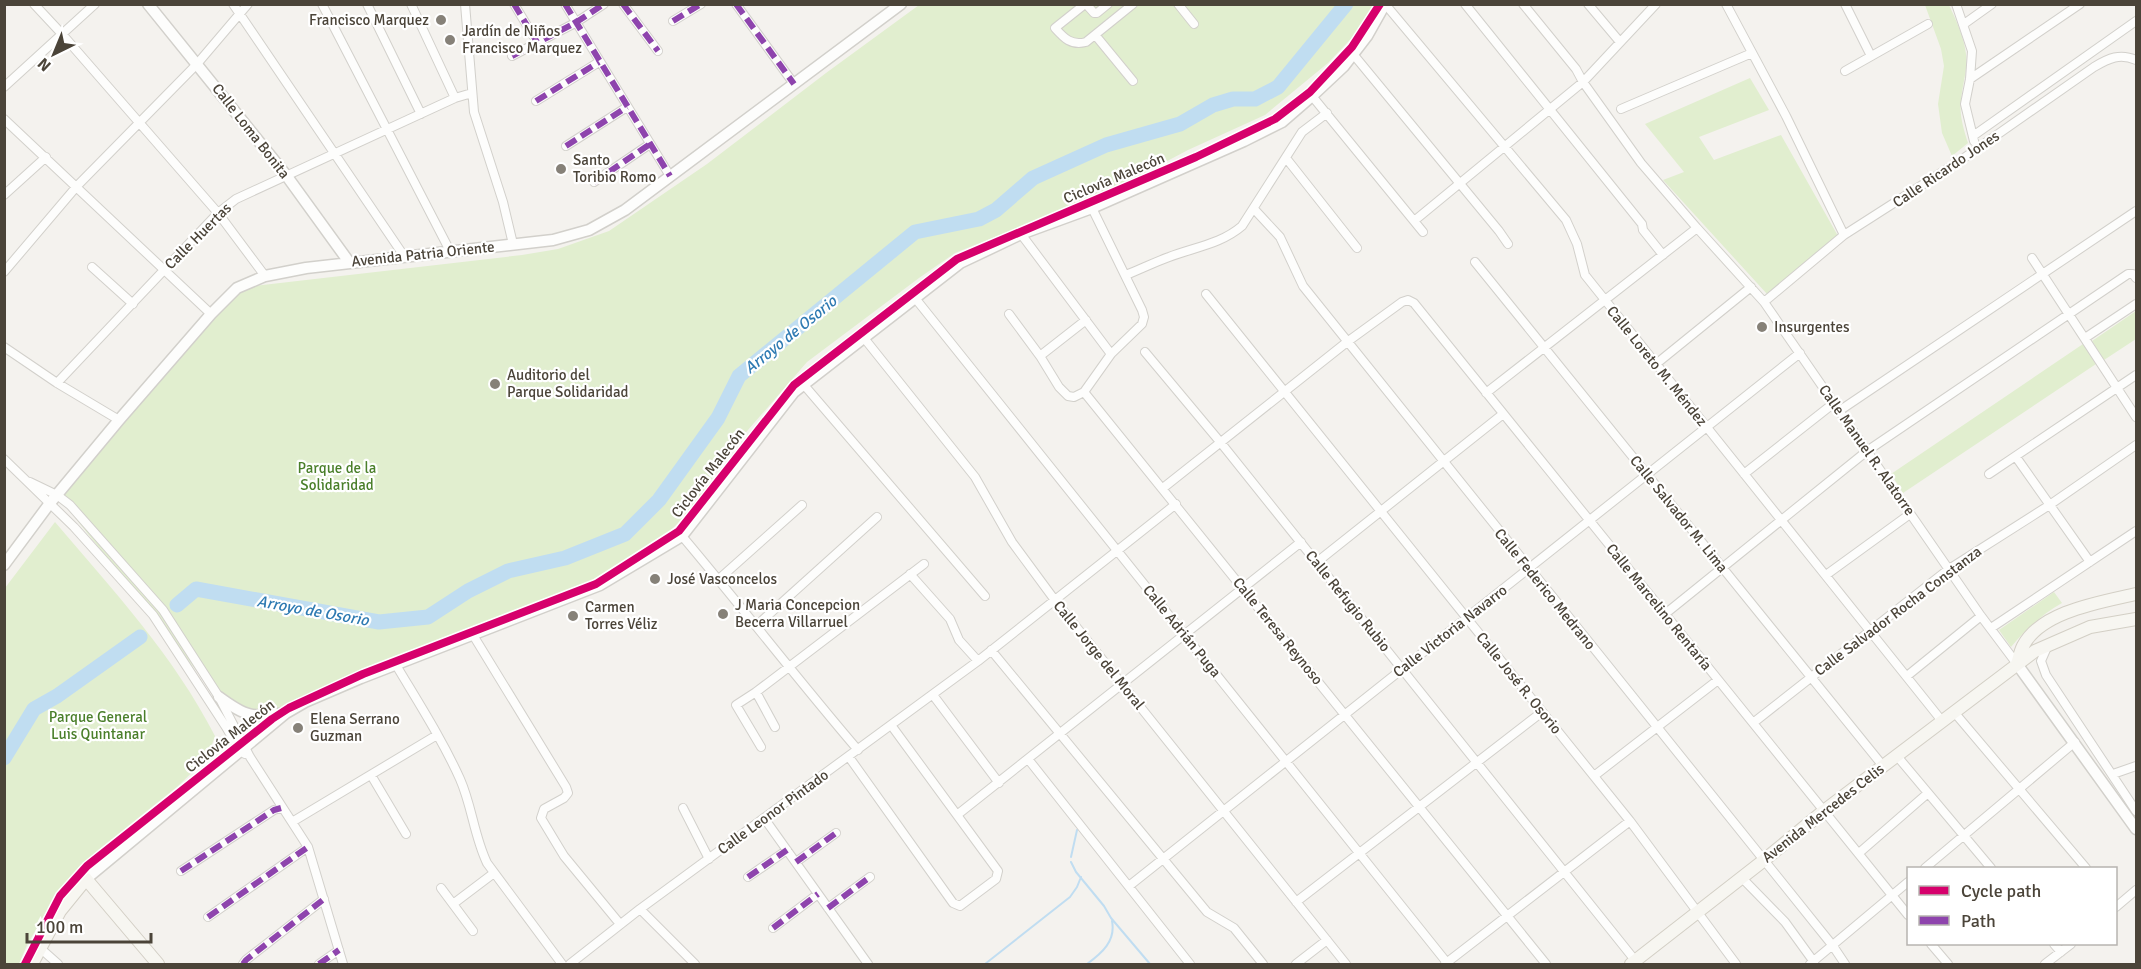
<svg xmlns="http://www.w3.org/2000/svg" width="2141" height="969" font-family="Signika,sans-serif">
	<rect width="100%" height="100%" fill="#f4f2ee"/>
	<path fill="#e1eecf" d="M919,5H1375L1365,24L1328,63L1265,115L1188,150L1118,187L955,253L919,278L807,362L735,445L696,502L678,523L665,536L614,576L286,713L249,716L222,703L57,495L237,288L522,255L558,249L609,231L707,164L826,73Z
		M1925,5H1949C1956,20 1964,37 1966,54C1968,70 1962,85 1961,101C1959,115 1964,130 1968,143L1952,156L1942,133L1938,104L1944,66L1941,49Z
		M1750,78L1769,110L1699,137L1714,160L1781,135L1838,236L1767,294L1663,180L1684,172L1645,124Z
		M2136,311V339L2104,360L2092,341Z
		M2083,344L2096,364L1903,493L1891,474Z
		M55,522C113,590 174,656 215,736L207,758L178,786L98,850L59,890L27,945L19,964H5V588Z
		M2054,592L2062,603C2041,615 2026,629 2011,647L1999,630Z"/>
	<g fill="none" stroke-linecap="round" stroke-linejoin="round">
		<path stroke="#c0ddf1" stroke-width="2" d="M1071,857L1077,830
			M1071,862L1076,872L1104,906L1111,918L1150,964
			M985,964L1070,897L1077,887L1081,877
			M1087,964C1102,953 1116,941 1112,921"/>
		<path stroke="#c0ddf1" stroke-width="15" d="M177,605L196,589L379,622L428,617L468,591L508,571L565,558L625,534L659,500L718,418L739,376L915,232L979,219L996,210L1033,178L1106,145L1180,124L1213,105L1233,99H1255L1278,87L1346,4
			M4,758L34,709L57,696L140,637"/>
		<defs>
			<path id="minor" d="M34,4L62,34L218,213L265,276
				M233,4L404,256
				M322,4L450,251
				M367,4L421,114
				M411,4L455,98
				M465,4L474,112L503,202L513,244
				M514,4L537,42
				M565,4L670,176
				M623,4L658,51
				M736,4L794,84
				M1085,4L1055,28C1064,38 1071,46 1086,42L1133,4
				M1086,4L1094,13H1097L1108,4
				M1178,4L1194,24
				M1385,4L1566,220L1577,244L1585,275L1942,721
				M1465,4L1642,224L1643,230L1663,255
				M1523,4L1576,69L1583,82L1641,163L1697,228L1764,302L1981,616L2017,664
				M1588,4L1620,42
				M1726,4L1786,116L1844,235
				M1845,4L1871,56
				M1956,4L1972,51L1970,79L1965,104L1974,141
				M673,21L701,4
				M1964,24L1992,4
				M1096,36L1133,81
				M1353,54L1499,231L1508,244
				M512,56L575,23L604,4
				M1845,71L1928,24
				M1970,79L2080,4
				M4,87L95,4
				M1312,96L1423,232
				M536,101L599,62
				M1621,109L1752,53
				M4,119L211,314
				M1973,136L2136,21
				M566,146L627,107
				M1286,158L1357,248
				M594,182L650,144
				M4,195L46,157
				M1254,209L1280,237L1303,286L1833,946L1845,964
				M1414,221L1583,82L1656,4
				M1021,234L1111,354
				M2032,258L2136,417
				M1475,262L1883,766
				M92,267L133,304
				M4,272L77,186L197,64L248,4
				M1126,275C1141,269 1155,262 1169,257C1195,247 1221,244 1242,226L1302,132L1327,113
				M1206,294L1630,821L1736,964
				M915,298L1448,964
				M1764,302L1844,235L1961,160L2094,67C2109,58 2120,53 2136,60
				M1009,314L1040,356L1059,387L1068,396L1074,397L1084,392L1111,354L1142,324L1144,317L1142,310L1092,208
				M864,338L975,477L1012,542L1054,599L1346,964
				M2085,338L2136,304
				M4,347L57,383L119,420
				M1145,352L1221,443L1638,964
				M1040,356L1086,320
				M1656,364L1751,287
				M57,383L218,213L236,199L455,98L472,93
				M804,385L985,596
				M1084,392L1546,964
				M1486,393L1697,228
				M1839,411L2136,211
				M2016,457L2090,562
				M4,459L74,527L153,615L226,727L240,751L245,754
				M1744,474L1834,403
				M1989,474L2136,375
				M30,482L57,495L70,505L163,610L219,697L250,757L308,847L343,964
				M1163,488L1347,342L1402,302L1408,300L1414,303L1908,915
				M682,536C742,607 798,680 858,750
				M1317,562L1503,414
				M910,574L950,619L959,640L978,661
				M1826,575L1910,514
				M719,579L802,505
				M1665,614L1867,451L2128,274H2133L2136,278
				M756,626L877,517
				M1991,628L2136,531
				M473,635L566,787L568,793L564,798L544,809L541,818L564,856L620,924
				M2048,645L2041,661L2046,675L2136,811
				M991,650L1207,912L1234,928L1263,964
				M396,665C418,702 442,739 460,779C472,806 474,836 487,863L562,964
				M1907,676L1981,616
				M756,692L736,705L761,747
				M933,695L999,783
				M1954,712L2086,868
				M1753,723L1949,569L2048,506L2136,445
				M775,727L756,692L924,564
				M1897,756L1991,868
				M849,757L953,903L960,906L996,879L998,871L891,725
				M1028,759L1190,964
				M2113,774L2136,766
				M371,775L406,834
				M1594,776L1718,680
				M683,808L709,859
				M957,815L1301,542
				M764,818L868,964
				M292,822L437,735
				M1859,853L1928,793
				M796,862L836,833
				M1925,868L2075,742
				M181,871L274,810L281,808
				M748,877L787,850
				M1742,878L1785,922L1814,962
				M1129,886L1800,353
				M441,888L473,931
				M1296,902L1542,712
				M453,904L494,873
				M2116,907L2136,890
				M828,908L870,877
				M640,909L695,964
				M208,917L308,847
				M773,928L818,894
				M1931,944L1948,964
				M2054,944L2061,952
				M40,948L58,964
				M243,964L246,960L324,899
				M319,964L339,950
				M570,964L640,909L978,661L1176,504
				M1296,964L1327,940
				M1445,964L1630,821
				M1810,964L1908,882
				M2045,964L2071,944"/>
			<path id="tertiary" d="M148,4L286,175L349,262
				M4,565L50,503L119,420L211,314L237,288L265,276L306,268L553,240L589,230L625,210L901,4
				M2017,664L2136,829
				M219,697C246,717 252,718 286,713
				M86,879L286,713L305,702L361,678L600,585L682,536L794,392L960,263L1021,234L1092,208L1244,141L1282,122L1312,96L1344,66L1367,36L1385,4"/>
			<path id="secondary" d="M2017,664C2019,658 2020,652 2023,646C2041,611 2102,602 2136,594
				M32,964L60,911L86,879L158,964
				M1631,964L1763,861L1825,810L2035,651L2090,627L2136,619"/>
		</defs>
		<use href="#minor" stroke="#d2d0cb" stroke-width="10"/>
		<use href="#tertiary" stroke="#d2d0cb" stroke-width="13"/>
		<use href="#secondary" stroke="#d3cfc5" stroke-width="14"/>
		<use href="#minor" stroke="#fdfdfc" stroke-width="8"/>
		<use href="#tertiary" stroke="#fdfdfc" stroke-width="10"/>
		<use href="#secondary" stroke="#f7f6f1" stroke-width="12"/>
		<path stroke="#8e44ad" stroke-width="6" stroke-dasharray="12 6" stroke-linecap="butt" d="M514,4L537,42
			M565,4L670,176
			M623,4L658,51
			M736,4L794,84
			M673,21L701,4
			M512,56L575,23L604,4
			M536,101L599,62
			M566,146L627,107
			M594,182L650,144
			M796,862L836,833
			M181,871L274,810L281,808
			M748,877L787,850
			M828,908L870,877
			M208,917L308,847
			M773,928L818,894
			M243,964L246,960L324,899
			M319,964L339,950"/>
		<defs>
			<path id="cycleway" d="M25,964L60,896L87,866L272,719L289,708L363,674L596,584L679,531L794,385L957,259L1196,157L1275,119L1310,92L1352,47L1380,4"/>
		</defs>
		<use href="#cycleway" stroke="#fff" stroke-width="11"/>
		<use href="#cycleway" stroke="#d6006c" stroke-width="8"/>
	</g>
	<g fill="#868178" stroke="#fff" stroke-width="2">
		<circle cx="441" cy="20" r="6"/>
		<circle cx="450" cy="40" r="6"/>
		<circle cx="561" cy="169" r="6"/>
		<circle cx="1762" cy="327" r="6"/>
		<circle cx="495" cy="384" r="6"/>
		<circle cx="655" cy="579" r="6"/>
		<circle cx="723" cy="614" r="6"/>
		<circle cx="573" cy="616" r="6"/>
		<circle cx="298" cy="728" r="6"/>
	</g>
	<g text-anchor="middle" stroke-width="4.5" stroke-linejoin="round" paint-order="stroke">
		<g font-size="15" fill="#4b4439" stroke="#fff" text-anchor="start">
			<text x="429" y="25" text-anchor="end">Francisco Marquez</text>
			<text x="462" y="36">Jardín de Niños<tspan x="462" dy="17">Francisco Marquez</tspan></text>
			<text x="573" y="165">Santo<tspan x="573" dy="17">Toribio Romo</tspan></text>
			<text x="1774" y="332">Insurgentes</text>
			<text x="507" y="380">Auditorio del<tspan x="507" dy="17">Parque Solidaridad</tspan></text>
			<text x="667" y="584">José Vasconcelos</text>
			<text x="735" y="610">J Maria Concepcion<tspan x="735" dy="17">Becerra Villarruel</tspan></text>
			<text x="585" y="612">Carmen<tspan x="585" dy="17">Torres Véliz</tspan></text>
			<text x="310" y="724">Elena Serrano<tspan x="310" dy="17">Guzman</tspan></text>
		</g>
		<g font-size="15" fill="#4b4439" stroke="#fff">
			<text transform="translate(251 131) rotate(52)" y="5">Calle Loma Bonita</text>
			<text transform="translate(1946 169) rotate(-34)" y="5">Calle Ricardo Jones</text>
			<text transform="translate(1114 178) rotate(-23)" y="5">Ciclovía Malecón</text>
			<text transform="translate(198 236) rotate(-45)" y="5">Calle Huertas</text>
			<text transform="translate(423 254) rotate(-6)" y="5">Avenida Patria Oriente</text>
			<text transform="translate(1657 366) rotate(51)" y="5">Calle Loreto M. Méndez</text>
			<text transform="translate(1867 450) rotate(55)" y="5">Calle Manuel R. Alatorre</text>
			<text transform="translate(708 473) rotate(-52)" y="5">Ciclovía Malecón</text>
			<text transform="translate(1679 514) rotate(51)" y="5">Calle Salvador M. Lima</text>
			<text transform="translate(1545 589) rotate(51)" y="5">Calle Federico Medrano</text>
			<text transform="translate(1348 601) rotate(51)" y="5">Calle Refugio Rubio</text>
			<text transform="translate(1659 607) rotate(51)" y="5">Calle Marcelino Rentaría</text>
			<text transform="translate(1898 611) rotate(-37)" y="5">Calle Salvador Rocha Constanza</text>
			<text transform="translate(1182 631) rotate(51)" y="5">Calle Adrián Puga</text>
			<text transform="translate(1278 631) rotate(51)" y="5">Calle Teresa Reynoso</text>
			<text transform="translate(1450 631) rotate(-38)" y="5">Calle Victoria Navarro</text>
			<text transform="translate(1099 655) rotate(51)" y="5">Calle Jorge del Moral</text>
			<text transform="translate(1519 683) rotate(51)" y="5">Calle José R. Osorio</text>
			<text transform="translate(230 736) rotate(-38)" y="5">Ciclovía Malecón</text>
			<text transform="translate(773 812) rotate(-36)" y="5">Calle Leonor Pintado</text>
			<text transform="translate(1823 813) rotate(-38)" y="5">Avenida Mercedes Celis</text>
		</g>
		<g font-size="15" fill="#4a7f2a" stroke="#fff">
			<text x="337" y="473">Parque de la<tspan x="337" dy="17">Solidaridad</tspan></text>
			<text x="98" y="722">Parque General<tspan x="98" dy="17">Luis Quintanar</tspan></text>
		</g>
		<g font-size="16" font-style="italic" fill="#2e7ab2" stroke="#fff">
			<text transform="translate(790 334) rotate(-39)" y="6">Arroyo de Osorio</text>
			<text transform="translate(313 610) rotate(10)" y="6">Arroyo de Osorio</text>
		</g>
	</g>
	<rect width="2141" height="969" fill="none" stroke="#4b4439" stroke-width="12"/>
	<rect x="1907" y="867" width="210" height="78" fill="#ffffff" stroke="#b7b4b0" stroke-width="1.5"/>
	<rect x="1919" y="886" width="30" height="9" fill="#d6006c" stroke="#b7b4b0" stroke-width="1.5"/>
	<text x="1961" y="897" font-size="18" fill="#4b4439">Cycle path</text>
	<rect x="1919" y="916" width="30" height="9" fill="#8e44ad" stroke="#b7b4b0" stroke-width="1.5"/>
	<text x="1961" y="927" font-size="18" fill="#4b4439">Path</text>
	<g transform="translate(54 54) rotate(223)" stroke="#ffffff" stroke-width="4.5" paint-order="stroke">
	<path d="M0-4.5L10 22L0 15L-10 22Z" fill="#4b4439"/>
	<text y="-9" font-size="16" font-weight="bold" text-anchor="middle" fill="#4b4439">N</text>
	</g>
	<path d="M27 933v9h124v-9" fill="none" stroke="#4b4439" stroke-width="3"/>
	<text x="36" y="933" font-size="18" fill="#4b4439" stroke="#ffffff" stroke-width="4.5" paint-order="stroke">100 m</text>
</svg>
